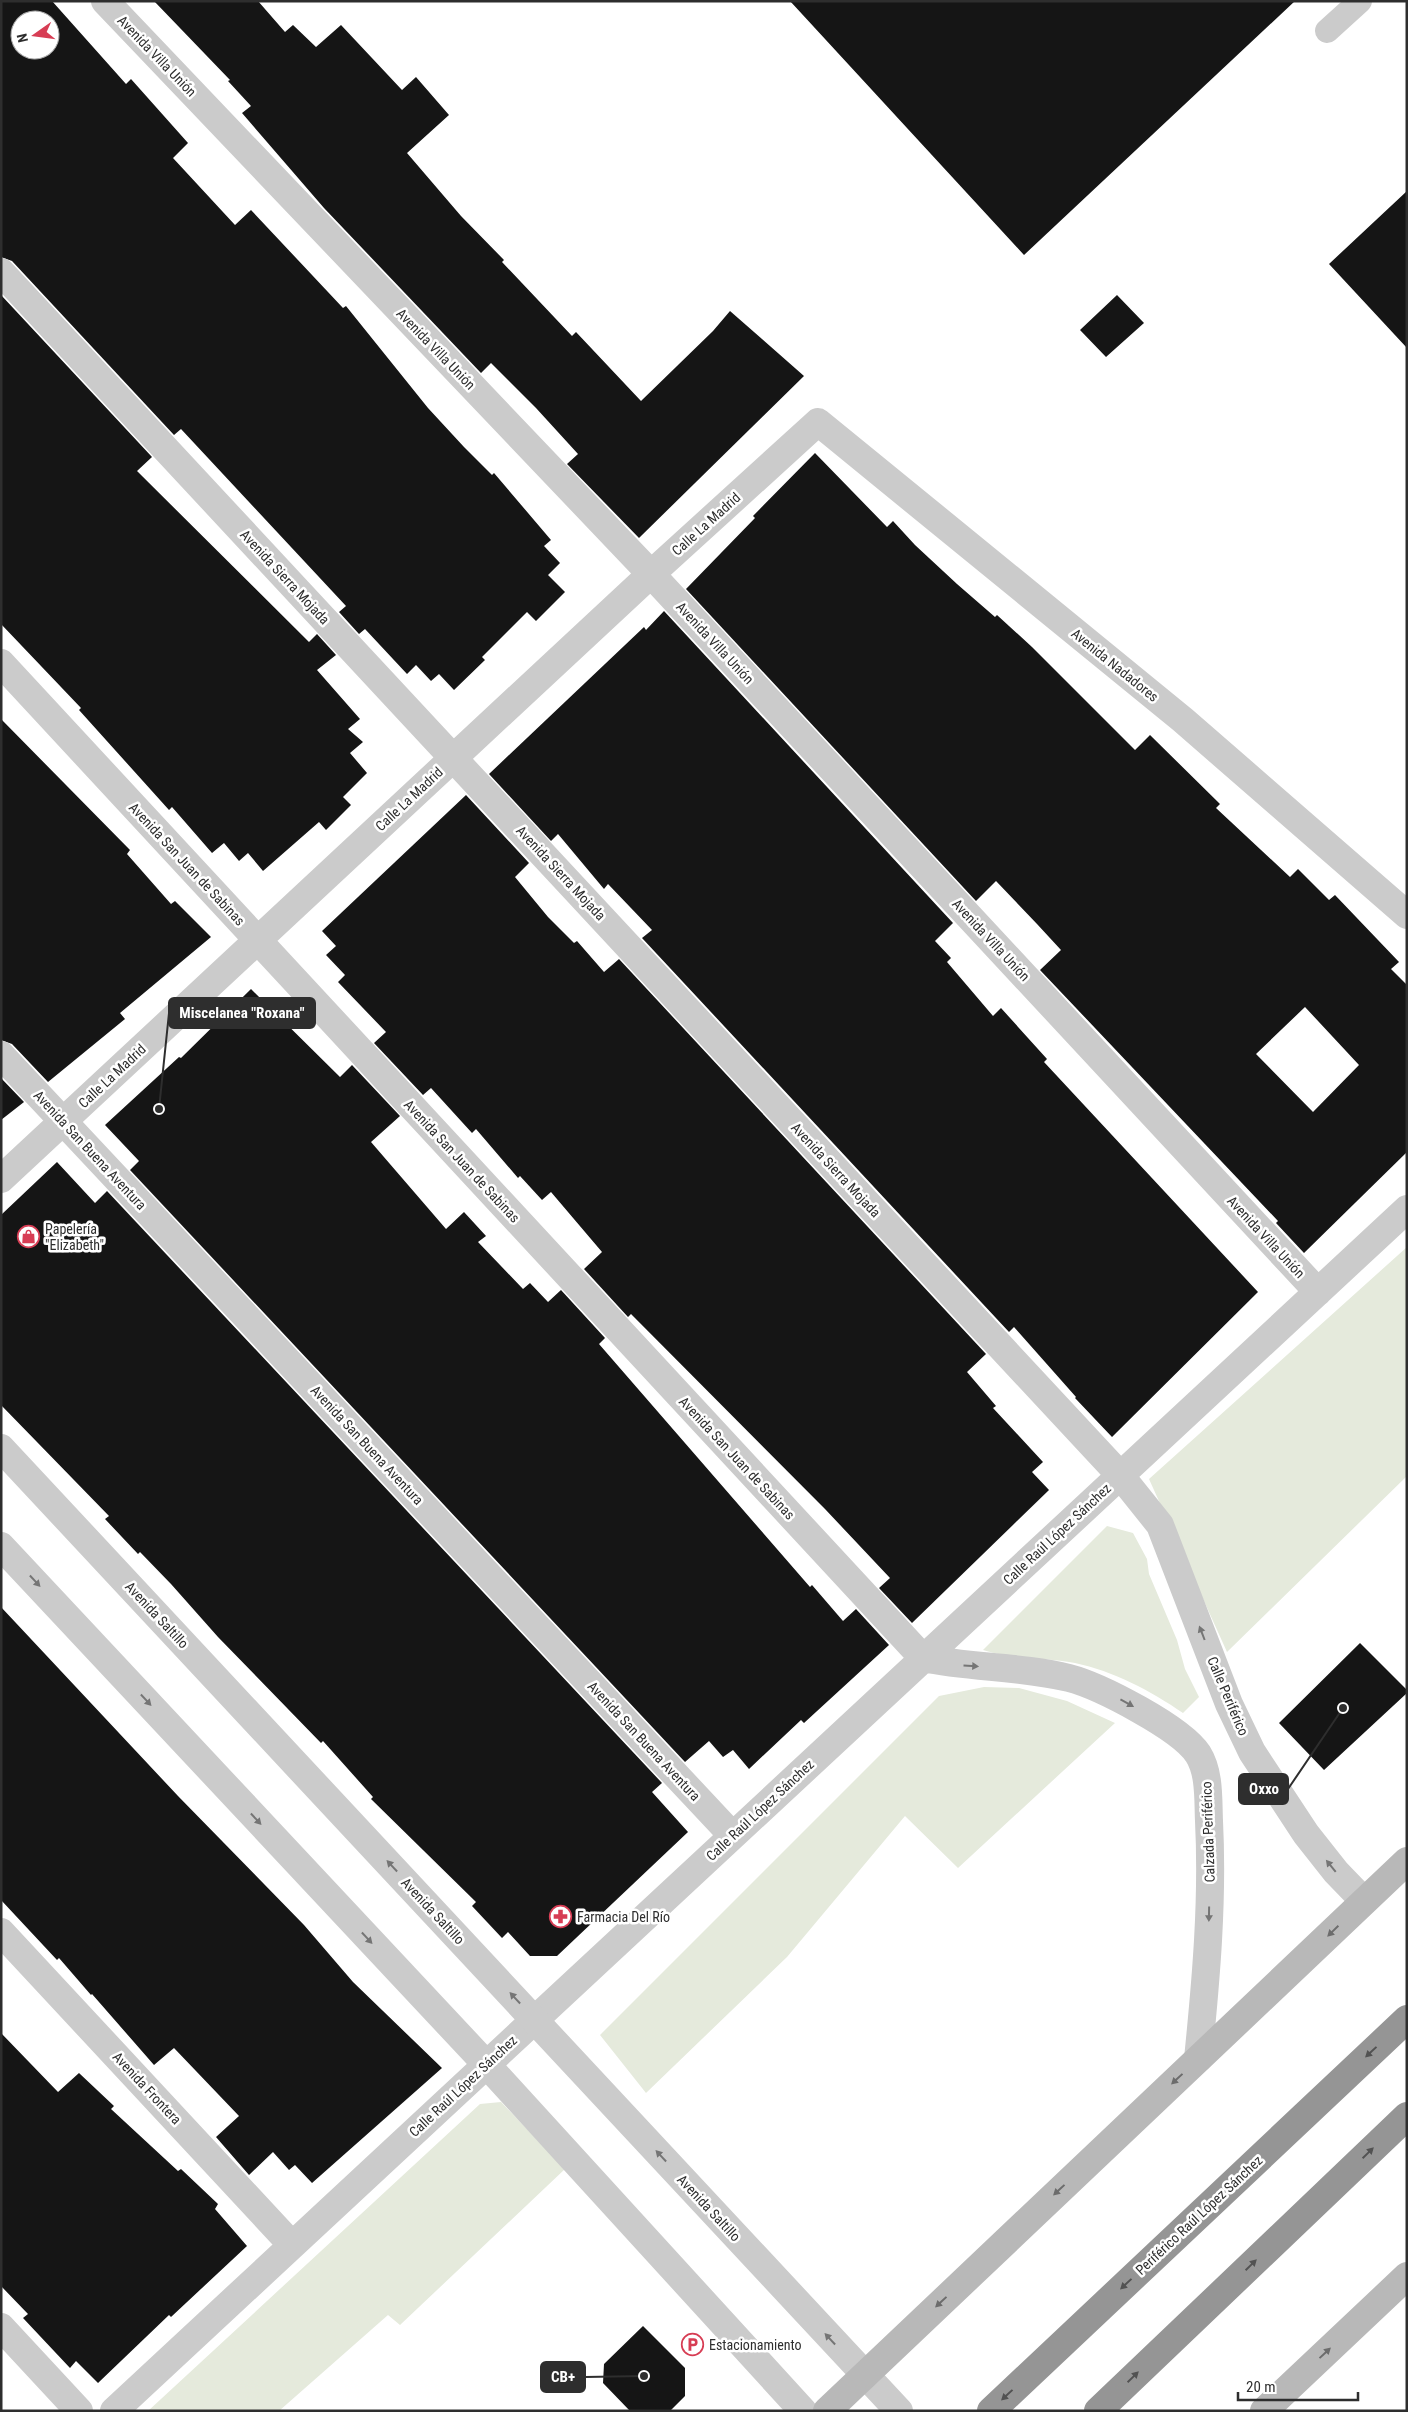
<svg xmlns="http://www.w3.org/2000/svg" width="1408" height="2412" font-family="'Roboto Condensed',sans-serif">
	<rect width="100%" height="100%" fill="#fff"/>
	<path fill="#e5eadc" d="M1407,1247V1476L1227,1652L1149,1479Z
		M1107,1526L1133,1533L1147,1559L1149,1574L1177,1640L1185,1669L1199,1697L1183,1713C1151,1691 1113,1671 1075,1663C1044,1657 1014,1660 983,1650Z
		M984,1687L1019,1688L1067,1701L1115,1723L958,1868L905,1816L787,1957L646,2093L600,2035L939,1696Z
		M501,2102L565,2169L400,2325L388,2315L279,2411H148L480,2104Z"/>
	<path fill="#151515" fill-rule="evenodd" d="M1,1H52L126,84L131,79L188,143L173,158L235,225L251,210L343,308L346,306L428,408L464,447L492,475L494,473L551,540L544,546L560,563L548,575L565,592L536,621L527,612L482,657L485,660L454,690L439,674L431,681L416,665L407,674L365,629L359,634L339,612L346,606L181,429L174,435L12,261L1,257ZM20,20H50V50H20Z
		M154,1H258L285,32L293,25L316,47L341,25L402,90L416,77L449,115L407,153L461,216L504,260L502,262L572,336L576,332L641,401L713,331L730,311L804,376L639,538L567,464L578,454L536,408L491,363L481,373L324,208L242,113L251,106L228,81L230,80Z
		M790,1H1295L1024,255Z
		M1407,191V348L1329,264Z
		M1,295L152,457L137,471L309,642L317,634L336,655L317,670L360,719L348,729L363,742L350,753L367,773L343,797L351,805L326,830L319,822L263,871L248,853L239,861L224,843L212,853L172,807L169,810L79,710L81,708L1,624Z
		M1117,295L1144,323L1106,357L1080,330Z
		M815,453L887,527L893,521L915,545L957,584L995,617L997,615L1032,647L1135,750L1150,735L1220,804L1216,808L1290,877L1298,869L1329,900L1335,895L1399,962L1391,969L1407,985V1152L1304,1253L1276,1223L1278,1221L1040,970L1061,950L1037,924L996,881L976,901L686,589L755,518L753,516ZM1305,1007L1359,1065L1313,1112L1256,1054Z
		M664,611L953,923L935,941L951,958L947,962L993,1016L1001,1008L1047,1059L1044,1062L1258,1292L1112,1437L1075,1398L1076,1397L1014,1327L1009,1332L642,938L652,930L608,884L604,889L558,834L551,841L489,774L644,627L646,630Z
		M1,719L130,850L127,854L171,904L175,901L211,937L120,1013L125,1019L48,1082L12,1044L1,1040Z
		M466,795L529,863L515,877L548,917L574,943L577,941L604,972L619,959L986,1354L967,1372L996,1406L993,1408L1043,1462L1032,1472L1049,1490L912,1623L879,1588L890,1578L825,1509L631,1314L628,1317L584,1269L602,1252L551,1192L542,1200L520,1176L518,1178L476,1129L472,1133L431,1088L423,1095L374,1043L386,1032L338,982L345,975L326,955L336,946L322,931Z
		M251,989L340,1077L352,1065L400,1116L371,1142L446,1229L464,1212L486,1236L478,1242L523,1289L530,1283L548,1302L561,1290L605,1338L599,1344L810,1587L812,1585L843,1621L856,1609L889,1645L804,1723L801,1720L749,1769L733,1750L723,1757L709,1741L685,1762L130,1170L139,1161L105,1125L179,1057L181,1058Z
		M1,1078L24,1102L1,1120Z
		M57,1162L95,1203L107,1191L662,1783L652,1792L688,1832L557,1956H530L508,1932L502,1938L472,1906L476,1902L371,1799L373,1797L323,1741L321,1743L218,1637L171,1584L140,1552L138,1554L105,1519L109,1516L1,1405V1215Z
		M1,1607L178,1796L304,1925L353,1982L442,2068L312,2183L295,2165L289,2170L273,2152L249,2175L216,2137L239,2116L174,2048L154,2065L92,1994L91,1995L59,1958L57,1960L1,1900Z
		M1360,1643L1407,1690V1693L1324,1770L1279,1723Z
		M1,2033L58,2092L79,2073L114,2106L111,2109L178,2171L181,2169L218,2204L215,2209L247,2246L171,2317L169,2315L98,2383L76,2361L70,2368L23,2318L28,2314L1,2286Z
		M643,2326L685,2368V2396L670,2411H630L603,2383L604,2364Z"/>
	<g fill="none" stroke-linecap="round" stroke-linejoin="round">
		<path stroke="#cbcbcb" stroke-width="24" d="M1327,31L1360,1"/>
		<path stroke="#cbcbcb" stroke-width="28" d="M105,1L651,574L1318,1292
			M1,272L1120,1475L1160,1525L1229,1704L1252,1752L1306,1834L1336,1872L1364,1901
			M1,663L923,1658C971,1668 1021,1666 1069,1678C1100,1686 1181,1728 1198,1754C1210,1773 1208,1800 1209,1821C1213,1901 1206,1980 1198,2059
			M1,1055L732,1835
			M1,1179L651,574L818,422L1183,720L1407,915
			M1,1932L292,2245
			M1,2327L79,2411
			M114,2411L1407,1209"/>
		<path stroke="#cbcbcb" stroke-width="28" d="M1,1448L899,2411
			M1,1546L486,2064L803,2411"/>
		<path stroke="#b8b8b8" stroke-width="28" d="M827,2411L1407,1861
			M1264,2411L1407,2276"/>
		<path stroke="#959595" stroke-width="28" d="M991,2411L1407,2019
			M1098,2411L1407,2116"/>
	</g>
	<defs><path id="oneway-solid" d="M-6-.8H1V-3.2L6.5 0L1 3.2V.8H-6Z" transform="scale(1.25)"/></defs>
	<g fill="#757575">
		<use href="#oneway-solid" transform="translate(35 1581) rotate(47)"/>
		<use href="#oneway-solid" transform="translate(1202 1633) rotate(-111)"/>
		<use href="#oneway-solid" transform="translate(971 1666) rotate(3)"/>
		<use href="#oneway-solid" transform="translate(146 1700) rotate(47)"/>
		<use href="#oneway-solid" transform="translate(1127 1703) rotate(29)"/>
		<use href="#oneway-solid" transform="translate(256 1819) rotate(47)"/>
		<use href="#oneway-solid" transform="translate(392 1866) rotate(-133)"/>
		<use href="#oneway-solid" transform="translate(1331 1866) rotate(-129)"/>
		<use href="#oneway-solid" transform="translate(1209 1914) rotate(91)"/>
		<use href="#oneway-solid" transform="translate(367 1938) rotate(47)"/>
		<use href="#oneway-solid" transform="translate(515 1998) rotate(-133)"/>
		<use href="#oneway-solid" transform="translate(661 2156) rotate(-133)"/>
		<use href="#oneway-solid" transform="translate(830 2339) rotate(-133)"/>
	</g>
	<g fill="#6c6c6c">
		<use href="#oneway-solid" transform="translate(1333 1931) rotate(136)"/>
		<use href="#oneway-solid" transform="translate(1177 2079) rotate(137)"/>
		<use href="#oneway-solid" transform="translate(1059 2190) rotate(137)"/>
		<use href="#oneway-solid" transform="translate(941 2302) rotate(137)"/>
		<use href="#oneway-solid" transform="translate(1325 2353) rotate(-43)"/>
	</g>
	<g fill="#525252">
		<use href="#oneway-solid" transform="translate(1371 2052) rotate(137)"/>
		<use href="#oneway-solid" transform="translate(1368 2153) rotate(-44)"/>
		<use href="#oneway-solid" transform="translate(1251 2265) rotate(-44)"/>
		<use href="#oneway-solid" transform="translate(1126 2284) rotate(137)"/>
		<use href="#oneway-solid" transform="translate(1133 2377) rotate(-44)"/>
		<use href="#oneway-solid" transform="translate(1007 2395) rotate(137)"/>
	</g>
	<defs>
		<symbol id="shop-ring" viewBox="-11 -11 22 22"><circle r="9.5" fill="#fff" stroke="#d73d54" stroke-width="1.5"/><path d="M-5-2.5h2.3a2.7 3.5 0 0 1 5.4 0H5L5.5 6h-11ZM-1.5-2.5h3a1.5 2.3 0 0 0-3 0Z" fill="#d73d54"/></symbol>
		<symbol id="pharmacy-ring" viewBox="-11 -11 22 22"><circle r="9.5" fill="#fff" stroke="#d73d54" stroke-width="1.5"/><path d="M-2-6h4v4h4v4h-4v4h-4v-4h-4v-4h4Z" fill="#d73d54"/></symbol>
		<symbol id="parking-ring" viewBox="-11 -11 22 22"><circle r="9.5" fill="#fff" stroke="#d73d54" stroke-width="1.5"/><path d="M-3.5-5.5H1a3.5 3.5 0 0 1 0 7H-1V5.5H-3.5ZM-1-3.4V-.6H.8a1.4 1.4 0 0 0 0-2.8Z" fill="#d73d54"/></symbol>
	</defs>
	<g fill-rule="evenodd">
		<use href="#shop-ring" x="16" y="1224" width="25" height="25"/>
		<use href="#pharmacy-ring" x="548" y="1904" width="25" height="25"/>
		<use href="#parking-ring" x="680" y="2332" width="25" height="25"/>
	</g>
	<g text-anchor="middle" stroke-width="5" stroke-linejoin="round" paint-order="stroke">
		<g font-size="14" fill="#2e2e2e" stroke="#fff">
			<text transform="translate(157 56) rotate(46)" y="5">Avenida Villa Unión</text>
			<text transform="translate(436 349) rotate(46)" y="5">Avenida Villa Unión</text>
			<text transform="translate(706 524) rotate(-42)" y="5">Calle La Madrid</text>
			<text transform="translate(285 577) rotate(47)" y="5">Avenida Sierra Mojada</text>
			<text transform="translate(715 643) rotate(47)" y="5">Avenida Villa Unión</text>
			<text transform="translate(1115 665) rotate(39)" y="5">Avenida Nadadores</text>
			<text transform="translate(409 799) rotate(-43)" y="5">Calle La Madrid</text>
			<text transform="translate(187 864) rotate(47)" y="5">Avenida San Juan de Sabinas</text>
			<text transform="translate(561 873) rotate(47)" y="5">Avenida Sierra Mojada</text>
			<text transform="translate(991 940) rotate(47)" y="5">Avenida Villa Unión</text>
			<text transform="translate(112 1076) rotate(-43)" y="5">Calle La Madrid</text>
			<text transform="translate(90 1150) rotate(47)" y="5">Avenida San Buena Aventura</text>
			<text transform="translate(462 1161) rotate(47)" y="5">Avenida San Juan de Sabinas</text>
			<text transform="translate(836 1170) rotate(47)" y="5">Avenida Sierra Mojada</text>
			<text transform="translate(1266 1237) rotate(47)" y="5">Avenida Villa Unión</text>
			<text transform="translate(367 1445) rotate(47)" y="5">Avenida San Buena Aventura</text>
			<text transform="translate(737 1458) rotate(47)" y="5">Avenida San Juan de Sabinas</text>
			<text transform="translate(1057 1534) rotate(-43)" y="5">Calle Raúl López Sánchez</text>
			<text transform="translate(157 1615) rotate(47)" y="5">Avenida Saltillo</text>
			<text transform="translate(1228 1696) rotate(67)" y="5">Calle Periférico</text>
			<text transform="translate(644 1741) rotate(47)" y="5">Avenida San Buena Aventura</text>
			<text transform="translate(760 1810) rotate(-43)" y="5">Calle Raúl López Sánchez</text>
			<text transform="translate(1208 1832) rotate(-92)" y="5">Calzada Periférico</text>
			<text transform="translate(433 1911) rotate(47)" y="5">Avenida Saltillo</text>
			<text transform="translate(463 2086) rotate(-43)" y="5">Calle Raúl López Sánchez</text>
			<text transform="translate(147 2088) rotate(47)" y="5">Avenida Frontera</text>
			<text transform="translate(709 2208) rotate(47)" y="5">Avenida Saltillo</text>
			<text transform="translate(1199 2215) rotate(-43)" y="5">Periférico Raúl López Sánchez</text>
		</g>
		<g font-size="14" fill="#2e2e2e" stroke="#fff" text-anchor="start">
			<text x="45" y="1234">Papelería<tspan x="45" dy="16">"Elizabeth"</tspan></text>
			<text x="577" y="1922">Farmacia Del Río</text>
			<text x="709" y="2350">Estacionamiento</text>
		</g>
	</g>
	<path fill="none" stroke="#2e2e2e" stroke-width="2" d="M159 1109L169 1013M1343 1708L1288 1789M644 2376L585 2377"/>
	<g fill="#2e2e2e" stroke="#fff" stroke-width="2">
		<circle cx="159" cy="1109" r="5"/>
		<circle cx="1343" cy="1708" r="5"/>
		<circle cx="644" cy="2376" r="5"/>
	</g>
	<g fill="#2e2e2e" stroke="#2e2e2e" stroke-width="2">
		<rect x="169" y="998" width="146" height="30" rx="5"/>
		<rect x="1239" y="1774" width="49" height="30" rx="5"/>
		<rect x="541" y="2362" width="44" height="30" rx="5"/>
	</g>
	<g font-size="15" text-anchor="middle" font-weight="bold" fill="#fff">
		<text x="242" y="1018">Miscelanea "Roxana"</text>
		<text x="1264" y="1794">Oxxo</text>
		<text x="563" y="2382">CB+</text>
	</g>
	<rect width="1408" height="2412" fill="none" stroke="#2e2e2e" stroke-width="5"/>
	<g transform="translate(35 35) rotate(256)"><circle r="24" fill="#ffffff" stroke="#ababab"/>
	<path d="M0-4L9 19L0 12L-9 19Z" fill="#d73d54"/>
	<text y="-8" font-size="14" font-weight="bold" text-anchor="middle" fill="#2e2e2e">N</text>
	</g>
	<path d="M1238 2392v8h120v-8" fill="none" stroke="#2e2e2e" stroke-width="2.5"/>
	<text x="1246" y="2392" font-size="15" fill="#2e2e2e" stroke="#ffffff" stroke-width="4" paint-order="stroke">20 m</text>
</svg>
